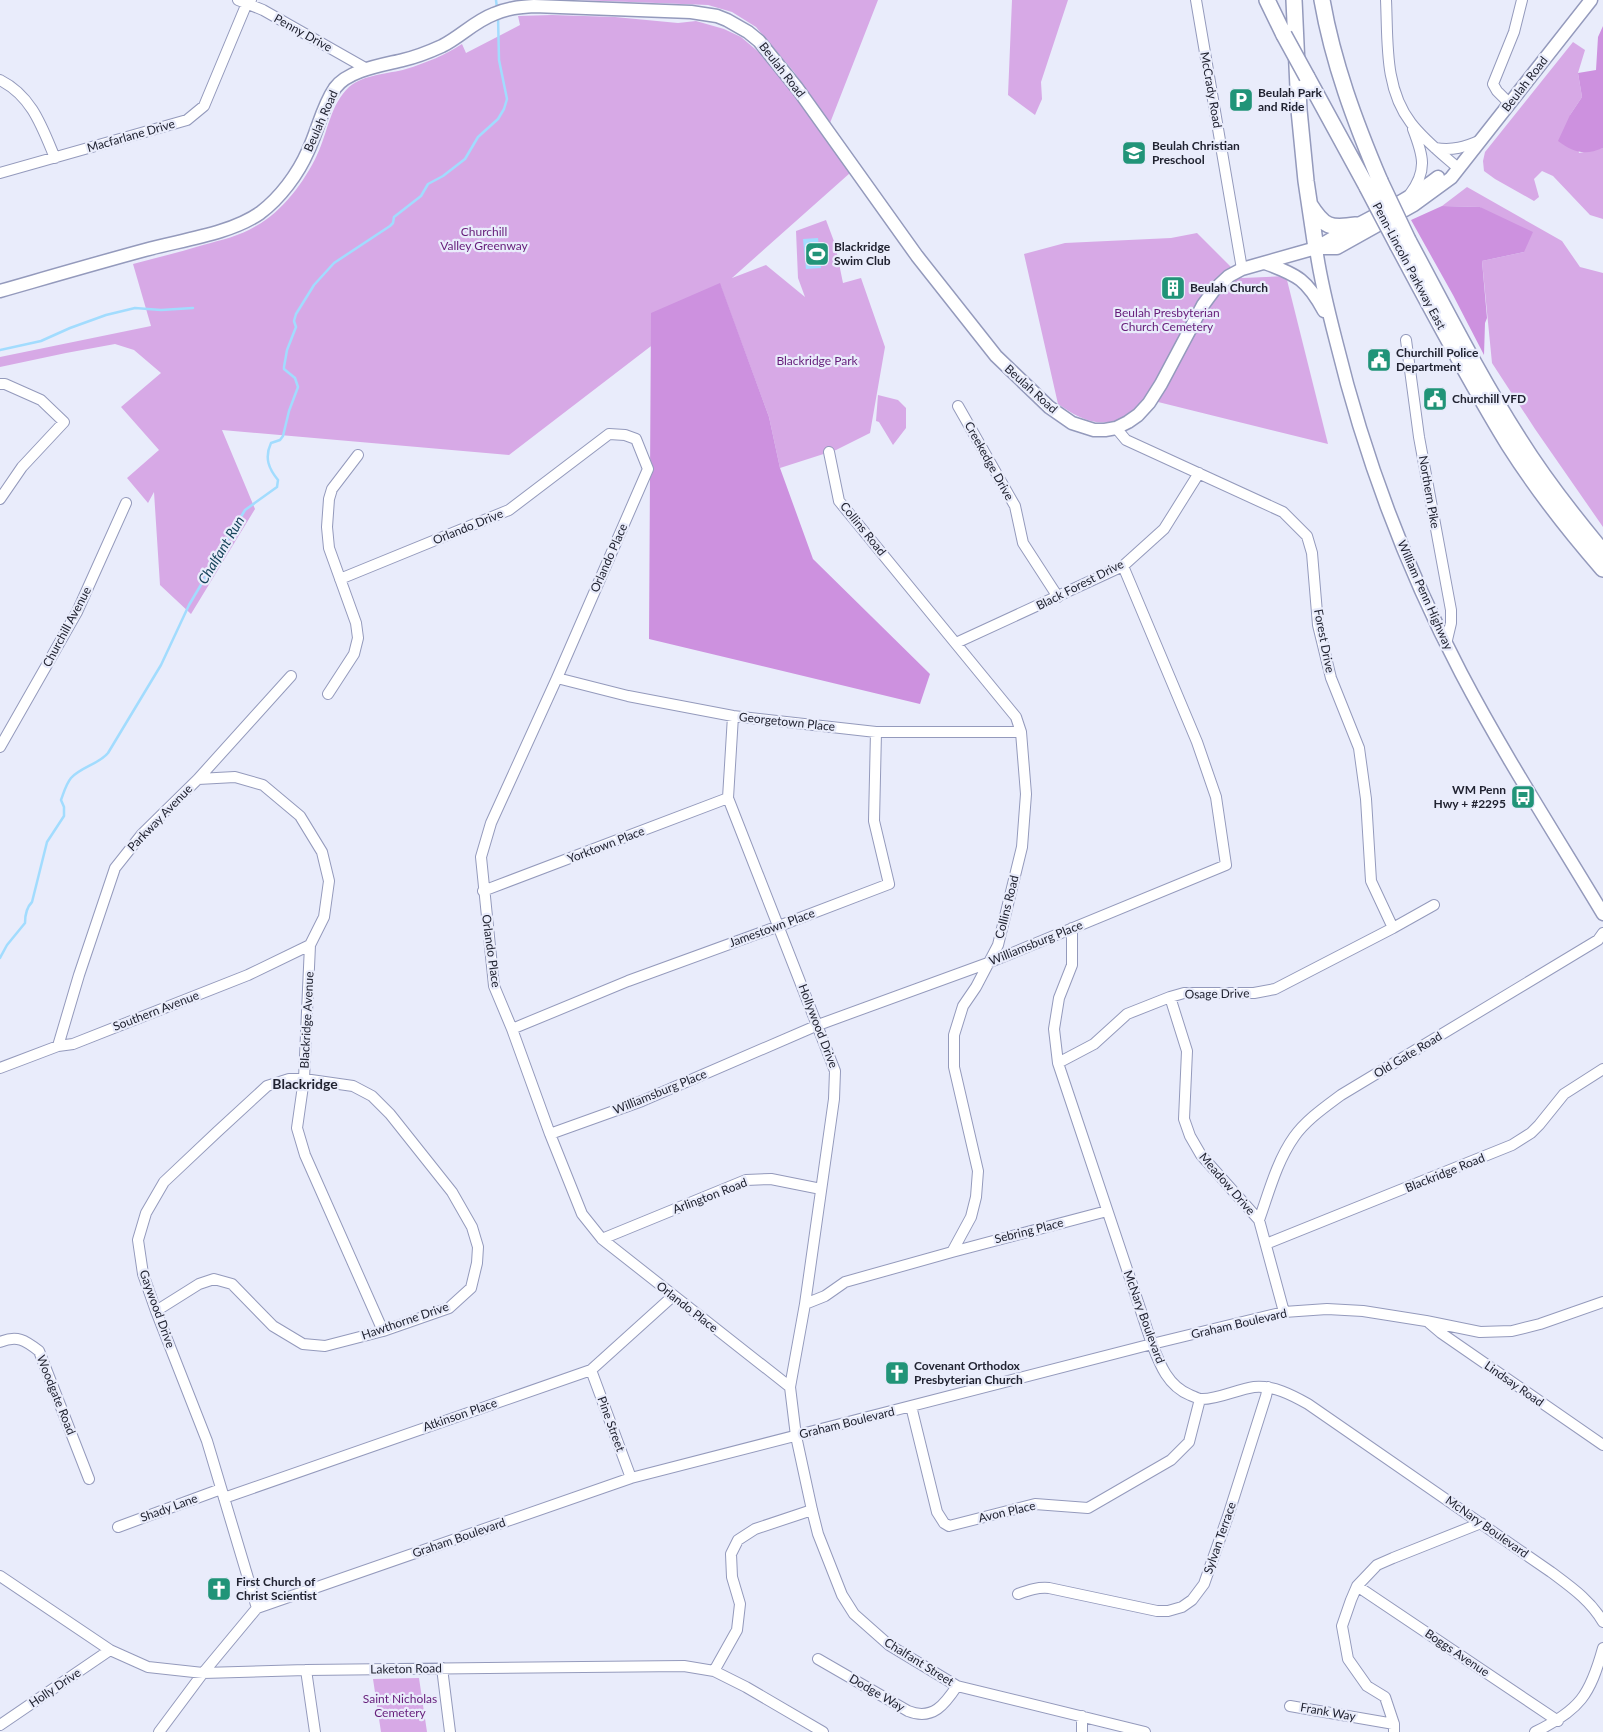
<svg xmlns="http://www.w3.org/2000/svg" width="1603" height="1732" font-family="Lato,sans-serif">
	<rect width="100%" height="100%" fill="#e9ecfb"/>
	<path fill="#d7a9e6" d="M578,0H878L830,123L794,72L756,27L732,12L708,5Z
		M1012,0H1068L1041,82L1042,99L1035,115L1008,95Z
		M552,15L615,17L678,23L696,21L724,29L741,37L761,54L776,70L850,173L732,278L766,265L805,297L798,278L796,231L826,220L835,244L843,283L861,278L885,347L870,433L836,450L780,468L769,417L721,287L672,330L509,455L222,430L255,509L191,614L160,585L154,492L148,503L127,478L159,450L121,407L161,373L134,350L115,344L66,353L0,367V357L151,326L133,264C156,258 180,252 203,245C221,240 240,236 256,226C282,212 305,181 317,155C328,132 330,105 349,87C364,74 389,74 406,69C426,63 445,55 462,44L466,53L520,25L518,16Z
		M1573,42L1585,50L1578,73L1582,97L1570,115L1579,153L1603,148V219L1590,215L1553,176L1542,171L1534,179L1539,197L1534,201L1495,179L1484,171L1483,161L1485,152Z
		M1467,187L1562,241L1580,267L1603,273V527L1535,429L1492,363L1482,261L1524,252L1480,207L1442,206Z
		M1197,233L1242,278L1286,276L1328,444L1146,399C1139,405 1132,413 1125,417C1100,430 1078,418 1058,404L1024,254L1065,243L1171,238Z
		M878,395L898,400L906,408V428L893,445L879,422L876,421Z
		M419,1678L427,1732H381L373,1679Z"/>
	<path fill="#cd91df" d="M1603,26V148C1584,156 1573,152 1558,141L1570,115L1582,97L1578,73L1596,70L1598,37Z
		M1442,206L1480,207L1533,232L1524,252L1482,261L1487,318L1485,323L1484,355L1453,295L1411,220Z
		M720,283L769,417L780,468L813,559L930,674L920,704L649,639L651,313Z"/>
	<path fill="#a2dcfe" d="M818,238L821,268L806,269L803,239Z"/>
	<g fill="none" stroke-linecap="round" stroke-linejoin="round">
		<path stroke="#a2dcfe" stroke-width="2.5" d="M496,0L497,8
			M0,350L41,341L70,328L106,315L135,308L161,310L193,308
			M0,958L7,945L25,923C25,915 26,908 32,902L47,842L64,816V807L61,800C64,792 66,784 71,778C81,767 99,764 108,753L161,665L189,605L245,510L277,487L278,480C269,469 264,458 271,443L280,440L283,436L289,411L298,387L295,378L284,369V367L287,350L296,327L294,321L296,314L314,285L334,263L390,226L393,223L394,217L421,196L428,184L443,176L465,159L478,137L498,119L504,109L507,99L499,60L498,16"/>
		<defs>
			<path id="minor" d="M238,0L263,10L367,69
				M1196,0L1242,269
				M1386,0C1388,41 1384,88 1411,123C1424,140 1442,154 1458,168
				M0,80C32,96 42,127 55,158
				M1510,104L1497,91L1493,84L1514,32L1522,0
				M1435,148C1453,151 1465,147 1481,140
				M0,173L187,120L204,106L247,3L251,0
				M1410,194C1428,170 1423,155 1413,129
				M1406,340L1419,437L1451,610V623L1446,644
				M0,384H5L41,400L64,422L22,467L0,499
				M958,406L1015,506L1023,543L1058,597
				M1116,428L1126,440L1283,512L1307,536L1312,553L1318,625L1331,678L1359,748L1366,799L1371,881L1393,928
				M340,579L509,510L609,434L625,435L636,439L648,469L557,678L491,823L481,857L494,986L512,1029L550,1134L582,1214L602,1239L790,1387
				M956,643L1123,566L1164,529L1199,473
				M557,678L628,696L733,716L876,732H1021
				M328,694L354,654L358,638L356,623L329,548L327,527L329,499L332,489L358,455
				M733,716L728,798L835,1071L834,1099L805,1304L790,1387L796,1436L812,1510L818,1534L842,1595L854,1614L889,1645L957,1686L1145,1732
				M0,747L77,612L126,503
				M198,779L235,777L263,785L300,816L322,852L329,881L324,917L310,945L304,1079L297,1128L305,1155L383,1331
				M483,891L728,798
				M1072,928V965L1059,998L1054,1029L1058,1063L1152,1344C1160,1365 1168,1386 1190,1395C1193,1396 1198,1399 1201,1399C1216,1400 1238,1389 1254,1387C1273,1385 1292,1395 1308,1404L1551,1572C1571,1587 1590,1600 1603,1622
				M1170,997L1187,1051L1184,1119L1190,1136L1201,1155L1259,1220L1284,1312
				M512,1029L628,981L779,926L889,884L874,821L876,732
				M58,1046L79,975L115,868L142,834L198,779L291,676
				M1058,1063L1094,1044L1127,1014L1170,997L1184,993H1254L1275,989L1393,928L1434,905
				M0,1068L58,1046L73,1044L248,975L310,945
				M550,1134L642,1101L818,1025L988,963L1226,865L1216,797L1197,742L1123,566
				M1259,1220C1269,1192 1277,1161 1294,1137C1306,1120 1325,1107 1341,1095L1598,940L1603,933
				M602,1239L746,1180L771,1179L821,1189
				M1266,1244L1512,1145L1531,1133L1539,1125L1564,1094L1603,1069
				M952,1252L1107,1211
				M805,1304L825,1296L845,1282L952,1252L971,1217L976,1197L978,1171L954,1067V1035L963,1006L976,987L998,945L1022,847L1026,794L1021,732L1016,717L839,501L829,452
				M156,1311L199,1284L214,1279L232,1284L273,1326L303,1344L325,1346L383,1331L449,1308L471,1288L477,1263L478,1247L472,1227L452,1192L390,1114L372,1096L353,1086L304,1079H289L267,1086L217,1132L164,1182L146,1213L138,1240L143,1274L156,1311L207,1441L257,1608
				M1428,1322L1441,1333L1603,1445
				M0,1342C17,1335 25,1340 39,1351L89,1479
				M591,1370L631,1478
				M911,1406L937,1512L944,1523L949,1526L1035,1504L1088,1508L1171,1460L1189,1442L1200,1399
				M224,1498L591,1370L673,1296
				M118,1527L221,1489
				M0,1576L110,1650L148,1667L203,1673L306,1670L684,1666L714,1671L746,1687L823,1732
				M1357,1586L1558,1721
				M1018,1594C1029,1590 1038,1587 1049,1588L1157,1611H1168L1182,1607L1192,1600L1204,1584L1228,1516L1266,1396L1268,1387
				M818,1659L908,1711C933,1721 945,1704 957,1686
				M442,1668L450,1732
				M306,1670L315,1732
				M714,1671L737,1630L740,1604L732,1577L731,1554L738,1540L755,1529L812,1510
				M1290,1706L1394,1724
				M0,1725L110,1650
				M159,1732L203,1673L257,1608L631,1478L1152,1344L1284,1312L1327,1309L1363,1311L1426,1321L1480,1332L1512,1331L1540,1324L1603,1302
				M1082,1732V1716
				M1394,1732V1724L1385,1697L1367,1686L1348,1659L1342,1626L1351,1600L1357,1586L1377,1565L1393,1558L1481,1523
				M1535,1732C1580,1710 1590,1695 1603,1648"/>
			<path id="major" d="M1316,248C1320,279 1328,310 1336,341C1364,456 1406,568 1461,673C1504,755 1555,834 1603,914
				M1316,248C1355,223 1401,206 1438,177
				M1265,263C1298,275 1307,280 1324,311
				M0,291C49,277 97,263 145,250C181,240 230,234 260,213C280,198 298,174 308,151C318,130 322,107 335,88C348,70 383,65 403,60C416,57 431,51 442,46C460,37 475,21 494,14C507,8 520,7 534,6L691,12L717,16L727,20L748,32L759,41L797,88L917,256L996,356L1049,407L1072,423L1094,430H1105L1116,428L1128,422L1138,415L1149,403L1161,384L1203,305L1214,290L1229,276L1242,269L1316,248H1337L1414,205L1451,178L1591,0"/>
			<path id="highway" d="M1267,0L1284,35
				M1294,0L1299,110L1306,181L1316,248
				M1322,0C1333,63 1355,122 1380,181
				M1307,77L1367,187
				M1310,205C1324,227 1330,229 1356,225
				M1408,240C1444,307 1478,375 1519,439C1544,479 1573,516 1603,552
				M1398,246C1434,313 1469,380 1509,445C1537,489 1569,530 1603,569"/>
		</defs>
		<use href="#minor" stroke="#949abc" stroke-width="12"/>
		<use href="#major" stroke="#949abc" stroke-width="15"/>
		<use href="#highway" stroke="#949abc" stroke-width="18"/>
		<use href="#minor" stroke="#fff" stroke-width="10"/>
		<use href="#major" stroke="#fff" stroke-width="12"/>
		<use href="#highway" stroke="#fff" stroke-width="15"/>
		<defs>
			<path id="highway-bridge" d="M1284,35L1307,77
				M1380,181L1408,240
				M1367,187L1398,246"/>
		</defs>
		<use href="#highway-bridge" stroke="#949abc" stroke-width="18" stroke-linecap="butt"/>
		<use href="#highway-bridge" stroke="#fff" stroke-width="15"/>
	</g>
	<defs>
		<symbol id="parking-square" viewBox="-11 -11 22 22"><rect x="-9" y="-9" width="18" height="18" rx="4" fill="#219478" stroke="#e9ecfb"/><path d="M-3.5-5.5H1a3.5 3.5 0 0 1 0 7H-1V5.5H-3.5ZM-1-3.4V-.6H.8a1.4 1.4 0 0 0 0-2.8Z" fill="#fff"/></symbol>
		<symbol id="school-square" viewBox="-11 -11 22 22"><rect x="-9" y="-9" width="18" height="18" rx="4" fill="#219478" stroke="#e9ecfb"/><path d="M0-5L7-2L0 1L-7-2ZM-4 1L0 2.5L4 1V4Q0 6-4 4Z" fill="#fff"/></symbol>
		<symbol id="stadium-square" viewBox="-11 -11 22 22"><rect x="-9" y="-9" width="18" height="18" rx="4" fill="#219478" stroke="#e9ecfb"/><path d="M0-5a6.5 5 0 1 0 0 10a6.5 5 0 1 0 0-10ZM-3.5-1.8h7v3.6h-7Z" fill="#fff"/></symbol>
		<symbol id="building-square" viewBox="-11 -11 22 22"><rect x="-9" y="-9" width="18" height="18" rx="4" fill="#219478" stroke="#e9ecfb"/><path d="M-4-6H4V6H1V3H-1V6H-4ZM-2.5-4.3h1.7v1.8h-1.7ZM.8-4.3h1.7v1.8H.8ZM-2.5-1h1.7V.8h-1.7ZM.8-1h1.7V.8H.8Z" fill="#fff"/></symbol>
		<symbol id="civic-square" viewBox="-11 -11 22 22"><rect x="-9" y="-9" width="18" height="18" rx="4" fill="#219478" stroke="#e9ecfb"/><path d="M-.6-6.5H3V-4.5H.6V-3L4-1V1h2V6H-6V1h2V-1L-.6-3ZM-1.2 2.5V6h2.4V2.5Z" fill="#fff"/></symbol>
		<symbol id="bus-square" viewBox="-11 -11 22 22"><rect x="-9" y="-9" width="18" height="18" rx="4" fill="#219478" stroke="#e9ecfb"/><path d="M-5-6H5V4H4V6H2V4H-2V6H-4V4H-5ZM-3.5-4V0h7V-4ZM-3.5 1.2v1.5H-2V1.2ZM2 1.2v1.5H3.5V1.2Z" fill="#fff"/></symbol>
		<symbol id="church-square" viewBox="-11 -11 22 22"><rect x="-9" y="-9" width="18" height="18" rx="4" fill="#219478" stroke="#e9ecfb"/><path d="M-1.2-6h2.4v3.5h3.3v2.4h-3.3V6h-2.4V-.1h-3.3v-2.4h3.3Z" fill="#fff"/></symbol>
	</defs>
	<g fill-rule="evenodd">
		<use href="#parking-square" x="1227" y="86" width="28" height="28"/>
		<use href="#school-square" x="1120" y="139" width="28" height="28"/>
		<use href="#stadium-square" x="803" y="240" width="28" height="28"/>
		<use href="#building-square" x="1159" y="274" width="28" height="28"/>
		<use href="#civic-square" x="1365" y="346" width="28" height="28"/>
		<use href="#civic-square" x="1421" y="385" width="28" height="28"/>
		<use href="#bus-square" x="1509" y="783" width="28" height="28"/>
		<use href="#church-square" x="883" y="1359" width="28" height="28"/>
		<use href="#church-square" x="205" y="1575" width="28" height="28"/>
	</g>
	<g text-anchor="middle" stroke-width="4.5" stroke-linejoin="round" paint-order="stroke">
		<g font-size="12" fill="#212331" stroke="#e9ecfb">
			<text transform="translate(303 33) rotate(29)" y="4">Penny Drive</text>
			<text transform="translate(782 70) rotate(52)" y="4">Beulah Road</text>
			<text transform="translate(1525 84) rotate(-52)" y="4">Beulah Road</text>
			<text transform="translate(1211 90) rotate(80)" y="4">McCrady Road</text>
			<text transform="translate(321 121) rotate(-66)" y="4">Beulah Road</text>
			<text transform="translate(131 136) rotate(-16)" y="4">Macfarlane Drive</text>
			<text transform="translate(1409 266) rotate(62)" y="4">Penn-Lincoln Parkway East</text>
			<text transform="translate(1031 389) rotate(42)" y="4">Beulah Road</text>
			<text transform="translate(989 461) rotate(61)" y="4">Creekedge Drive</text>
			<text transform="translate(1429 492) rotate(80)" y="4">Northern Pike</text>
			<text transform="translate(468 527) rotate(-22)" y="4">Orlando Drive</text>
			<text transform="translate(863 529) rotate(51)" y="4">Collins Road</text>
			<text transform="translate(609 558) rotate(-66)" y="4">Orlando Place</text>
			<text transform="translate(1080 585) rotate(-27)" y="4">Black Forest Drive</text>
			<text transform="translate(1425 595) rotate(66)" y="4">William Penn Highway</text>
			<text transform="translate(67 627) rotate(-62)" y="4">Churchill Avenue</text>
			<text transform="translate(1324 641) rotate(79)" y="4">Forest Drive</text>
			<text transform="translate(787 722) rotate(6)" y="4">Georgetown Place</text>
			<text transform="translate(160 818) rotate(-46)" y="4">Parkway Avenue</text>
			<text transform="translate(606 845) rotate(-21)" y="4">Yorktown Place</text>
			<text transform="translate(1007 907) rotate(-76)" y="4">Collins Road</text>
			<text transform="translate(772 928) rotate(-20)" y="4">Jamestown Place</text>
			<text transform="translate(1036 943) rotate(-22)" y="4">Williamsburg Place</text>
			<text transform="translate(491 951) rotate(82)" y="4">Orlando Place</text>
			<text transform="translate(1217 994) rotate(-1)" y="4">Osage Drive</text>
			<text transform="translate(156 1011) rotate(-21)" y="4">Southern Avenue</text>
			<text transform="translate(307 1020) rotate(-87)" y="4">Blackridge Avenue</text>
			<text transform="translate(818 1026) rotate(69)" y="4">Hollywood Drive</text>
			<text transform="translate(1408 1055) rotate(-31)" y="4">Old Gate Road</text>
			<text transform="translate(660 1092) rotate(-22)" y="4">Williamsburg Place</text>
			<text transform="translate(1445 1173) rotate(-22)" y="4">Blackridge Road</text>
			<text transform="translate(1227 1184) rotate(49)" y="4">Meadow Drive</text>
			<text transform="translate(710 1196) rotate(-21)" y="4">Arlington Road</text>
			<text transform="translate(1029 1231) rotate(-14)" y="4">Sebring Place</text>
			<text transform="translate(687 1307) rotate(38)" y="4">Orlando Place</text>
			<text transform="translate(157 1309) rotate(70)" y="4">Gaywood Drive</text>
			<text transform="translate(1144 1317) rotate(70)" y="4">McNary Boulevard</text>
			<text transform="translate(405 1321) rotate(-19)" y="4">Hawthorne Drive</text>
			<text transform="translate(1239 1324) rotate(-13)" y="4">Graham Boulevard</text>
			<text transform="translate(1514 1384) rotate(35)" y="4">Lindsay Road</text>
			<text transform="translate(56 1395) rotate(68)" y="4">Woodgate Road</text>
			<text transform="translate(460 1415) rotate(-19)" y="4">Atkinson Place</text>
			<text transform="translate(847 1423) rotate(-14)" y="4">Graham Boulevard</text>
			<text transform="translate(611 1424) rotate(70)" y="4">Pine Street</text>
			<text transform="translate(169 1508) rotate(-20)" y="4">Shady Lane</text>
			<text transform="translate(1007 1512) rotate(-13)" y="4">Avon Place</text>
			<text transform="translate(1487 1527) rotate(35)" y="4">McNary Boulevard</text>
			<text transform="translate(459 1538) rotate(-19)" y="4">Graham Boulevard</text>
			<text transform="translate(1220 1538) rotate(-71)" y="4">Sylvan Terrace</text>
			<text transform="translate(1457 1653) rotate(34)" y="4">Boggs Avenue</text>
			<text transform="translate(919 1662) rotate(32)" y="4">Chalfant Street</text>
			<text transform="translate(406 1669) rotate(-1)" y="4">Laketon Road</text>
			<text transform="translate(55 1688) rotate(-34)" y="4">Holly Drive</text>
			<text transform="translate(877 1693) rotate(30)" y="4">Dodge Way</text>
			<text transform="translate(1328 1712) rotate(10)" y="4">Frank Way</text>
		</g>
		<g font-size="12" font-weight="bold" fill="#212331" stroke="#e9ecfb" text-anchor="start">
			<text x="1258" y="97">Beulah Park<tspan x="1258" dy="14">and Ride</tspan></text>
			<text x="1152" y="150">Beulah Christian<tspan x="1152" dy="14">Preschool</tspan></text>
			<text x="834" y="251">Blackridge<tspan x="834" dy="14">Swim Club</tspan></text>
			<text x="1190" y="292">Beulah Church</text>
			<text x="1396" y="357">Churchill Police<tspan x="1396" dy="14">Department</tspan></text>
			<text x="1452" y="403">Churchill VFD</text>
			<text x="1506" y="794" text-anchor="end">WM Penn<tspan x="1506" dy="14">Hwy + #2295</tspan></text>
			<text x="914" y="1370">Covenant Orthodox<tspan x="914" dy="14">Presbyterian Church</tspan></text>
			<text x="236" y="1586">First Church of<tspan x="236" dy="14">Christ Scientist</tspan></text>
		</g>
		<g font-size="12" fill="#651c79" stroke="#e9ecfb">
			<text x="484" y="236">Churchill<tspan x="484" dy="14">Valley Greenway</tspan></text>
			<text x="1167" y="317">Beulah Presbyterian<tspan x="1167" dy="14">Church Cemetery</tspan></text>
			<text x="817" y="365">Blackridge Park</text>
			<text x="400" y="1703">Saint Nicholas<tspan x="400" dy="14">Cemetery</tspan></text>
		</g>
		<g font-size="14" font-style="italic" fill="#16435a" stroke="#e9ecfb">
			<text transform="translate(221 550) rotate(-59)" y="5">Chalfant Run</text>
		</g>
		<g font-size="14" font-weight="bold" fill="#212331" stroke="#e9ecfb">
			<text x="305" y="1089">Blackridge</text>
		</g>
	</g>
</svg>
